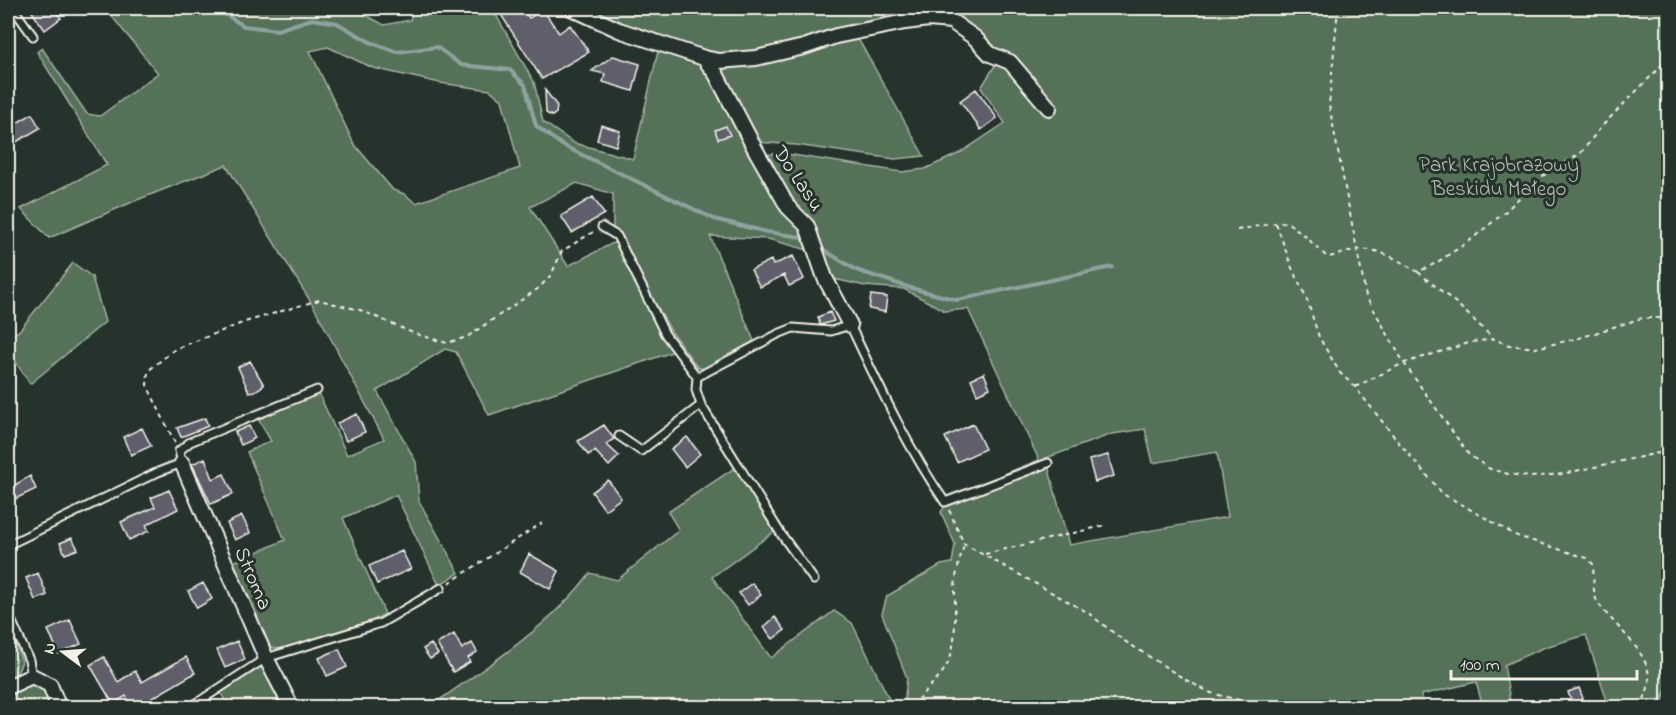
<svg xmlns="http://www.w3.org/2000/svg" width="1676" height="715" font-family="'Indie Flower',sans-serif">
	<rect width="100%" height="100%" fill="#26332d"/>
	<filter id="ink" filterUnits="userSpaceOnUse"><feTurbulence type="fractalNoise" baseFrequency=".0167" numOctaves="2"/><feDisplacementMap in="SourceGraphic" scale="12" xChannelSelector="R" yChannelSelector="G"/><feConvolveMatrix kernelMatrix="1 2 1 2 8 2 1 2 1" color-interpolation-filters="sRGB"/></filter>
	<g filter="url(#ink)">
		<path fill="#547158" stroke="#a4b1a0" stroke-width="1.5" fill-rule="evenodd" d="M105,8H353L384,25L410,20L413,8H492L534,82L543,122L574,143L633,159L659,47L702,64L715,82L779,206L803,228L808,250L768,239L710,236L754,341L704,369L697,367L671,331L613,228V194L577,183L530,207L568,266L615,242L672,352L489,415L456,352L445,349L377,391L416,462L419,501L459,573L439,585L396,495L343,518L385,614L372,621L280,649L265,647L229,564L285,540L247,452L271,441L257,417L318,392L347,455L384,439L314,307L226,165L137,200L49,238L21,209L107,165L37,52L42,48L87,114L100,116L158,73ZM328,47L373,68L440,83L490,90L502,100L520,168L416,203L404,194L393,190L354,144L310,51Z
			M591,8H1668V707H1609L1586,635L1545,647L1504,665L1511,707H1483L1476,682L1421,695L1425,708L899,707L904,704L907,678L882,614L887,596L941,565L952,563L955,544L941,512L952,495L1039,460L968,309L945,311L904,289L865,286L834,279L801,213L765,155L780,153L902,172L925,169L960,153L1005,123L981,88L999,59L980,36L961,19L918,13L839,29L792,44L738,53L708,54L595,13ZM1145,429L1153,463L1217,452L1228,517L1069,545L1046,458L1112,434Z
			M856,35L924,156L895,159L796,145L756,142L719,71L724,65Z
			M73,263L92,277L105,322L30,384L8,350V337L19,331Z
			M736,467L774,532L712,577L771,658L834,611L852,623L893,707H429C484,669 550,627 590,573L617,580L679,530L668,512Z
			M8,625L22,661C20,669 16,676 8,679Z
			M261,665L269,670L284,707H228L220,691Z
			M33,682L46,691L52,708H8V692Z"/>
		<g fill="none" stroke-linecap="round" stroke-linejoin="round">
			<path stroke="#8ea29f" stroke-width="4" d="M215,8L244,26L277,30L312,19L337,23L370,42L397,52L437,47L461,65L510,70L525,85L536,126L562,145L714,219L767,232L801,237
				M819,247L856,270L911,288L957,300L1112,267
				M1656,708L1668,689"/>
		</g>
		<path fill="#5e5f6c" stroke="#f4f1e8" stroke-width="1.5" d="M39,8H53L61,18L45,30L32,12Z
			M509,8H522L529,18L543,10L559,33L570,25L589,52L542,79L500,13Z
			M613,56L640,64L633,91L603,82L605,74L592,71Z
			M976,89L997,118L981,130L960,101Z
			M545,90L557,106L556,113L552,116L546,113Z
			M32,114L40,128L13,144L8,134V128Z
			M601,125L620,131L616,146L597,140Z
			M726,126L730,135L718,139L715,130Z
			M593,197L604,214L572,233L561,216Z
			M793,256L804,279L789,286L784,275L760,287L751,270L771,260L773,265Z
			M871,295L887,297L885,312L869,309Z
			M830,312L834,321L820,325L818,317Z
			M250,361L264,385L255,391L249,392L238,367Z
			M984,373L990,388L977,394L971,379Z
			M357,414L365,432L346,441L337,423Z
			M205,418L208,426L181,437L177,428Z
			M973,424L985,449L957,462L945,437Z
			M604,425L614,439L606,444L619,456L609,466L595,451L588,455L578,441Z
			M249,426L255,438L241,445L235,432Z
			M142,428L151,446L131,455L123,437Z
			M687,437L700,454L685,467L671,449Z
			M1108,455L1114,476L1095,482L1089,460Z
			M205,458L213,479L224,474L233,494L211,504L192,464Z
			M30,476L36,489L13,500L8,489Z
			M608,480L621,498L605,510L592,492Z
			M169,490L178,509L146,525L149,531L129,540L121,522L155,507L151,498Z
			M242,516L250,533L235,540L227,523Z
			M72,538L78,549L65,554L60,543Z
			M402,551L411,569L377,584L369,566Z
			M529,554L559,571L550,589L520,572Z
			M38,573L47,595L35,600L26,578Z
			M203,583L212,599L197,608L188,591Z
			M752,583L761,595L748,605L739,593Z
			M775,617L785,630L773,639L764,627Z
			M70,620L81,644L59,654L48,630Z
			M454,634L462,649L472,643L477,652L468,658L470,662L453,672L437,644Z
			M237,641L245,659L225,668L217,650Z
			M431,644L438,654L430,659L423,649Z
			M339,649L347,667L327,676L319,658Z
			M104,657L118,682L135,671L142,682L186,657L195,673L152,698L155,703L145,708H132L126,696L113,704L90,665Z
			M1579,688L1585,704L1574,708L1568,692Z"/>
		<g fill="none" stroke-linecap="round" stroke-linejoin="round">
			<defs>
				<path id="lane" d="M13,8L33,36
					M602,227L617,236L665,334L697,377
					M619,436L641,451L701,405
					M8,545L158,472L182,463L179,451L190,442L317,390
					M814,580L781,534L701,405L696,390L697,377L778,334L793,328L831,331L850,325C879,386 907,447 945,502L1048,463
					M8,613L29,660L32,676
					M189,708L266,658L381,623L441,588"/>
				<path id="street" d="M571,8L619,30L704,58L719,61L756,58L804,47L836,36L905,22L929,19L951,21L975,38L990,54L1010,62L1049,108
					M704,58L716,74L755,149L788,207L807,226L825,278L850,325
					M182,463L266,658L292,708
					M8,687L32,676L50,685L59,708"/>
			</defs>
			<use href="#lane" stroke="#f4f1e8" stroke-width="11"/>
			<use href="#street" stroke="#f4f1e8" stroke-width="18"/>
			<path stroke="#f4f1e8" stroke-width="2" stroke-dasharray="4.5 4.5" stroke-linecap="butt" d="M1338,8L1329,105L1366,296L1404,363L1469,455L1490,469L1508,474L1530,477L1562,474L1668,451
				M1237,230L1276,223
				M1418,272L1456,303L1494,339
				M1355,387L1404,363L1472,342L1494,339L1509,345L1536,348L1579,338L1642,318H1668
				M175,443L147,385L148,371L175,349L245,322L319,300L360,310L413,333L447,343L467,337L539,288L551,275L562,251L593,232
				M949,510L964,544L1087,612L1123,640L1186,680L1211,693L1270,708
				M985,554L1107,525
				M449,583L542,523
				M913,708C923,688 944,679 951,655C958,629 953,603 956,577C958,566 961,555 964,545
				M1641,708C1644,698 1650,687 1649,677C1647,648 1611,624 1597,601C1592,592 1594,575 1593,564L1587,558L1517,536L1443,494L1400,444L1355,387L1340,373L1319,337L1306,297L1292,268L1276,223L1287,222L1303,234L1327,257C1338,256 1345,252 1355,250C1377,246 1400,261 1418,272L1436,263L1468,242L1505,212L1539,178L1580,154L1602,126L1668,59"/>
			<use href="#lane" stroke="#26332d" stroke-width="7"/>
			<use href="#street" stroke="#26332d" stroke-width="14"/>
		</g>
	</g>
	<g text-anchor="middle" stroke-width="6" stroke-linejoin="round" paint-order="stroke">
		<g font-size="21" fill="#b4beae" stroke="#26332d">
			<text x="1499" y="171">Park Krajobrazowy<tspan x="1499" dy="24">Beskidu Małego</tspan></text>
		</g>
		<g font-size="21" fill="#f4f1e8" stroke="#26332d">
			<text transform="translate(799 178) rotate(56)" y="7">Do Lasu</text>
			<text transform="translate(254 578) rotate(67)" y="7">Stroma</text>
		</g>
	</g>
	<rect width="1676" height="715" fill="none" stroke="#26332d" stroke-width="30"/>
	<rect x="15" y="15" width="1646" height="685" fill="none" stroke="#f4f1e8" stroke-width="2" filter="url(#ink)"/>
	<g transform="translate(63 652) rotate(286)" stroke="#26332d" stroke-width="4.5" paint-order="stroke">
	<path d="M0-4.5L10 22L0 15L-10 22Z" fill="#f4f1e8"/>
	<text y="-9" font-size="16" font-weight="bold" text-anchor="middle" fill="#f4f1e8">N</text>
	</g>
	<path d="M1451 670v9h186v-9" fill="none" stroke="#f4f1e8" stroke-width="3"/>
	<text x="1460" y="670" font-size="18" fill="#f4f1e8" stroke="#26332d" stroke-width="4.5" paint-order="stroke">100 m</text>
</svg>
